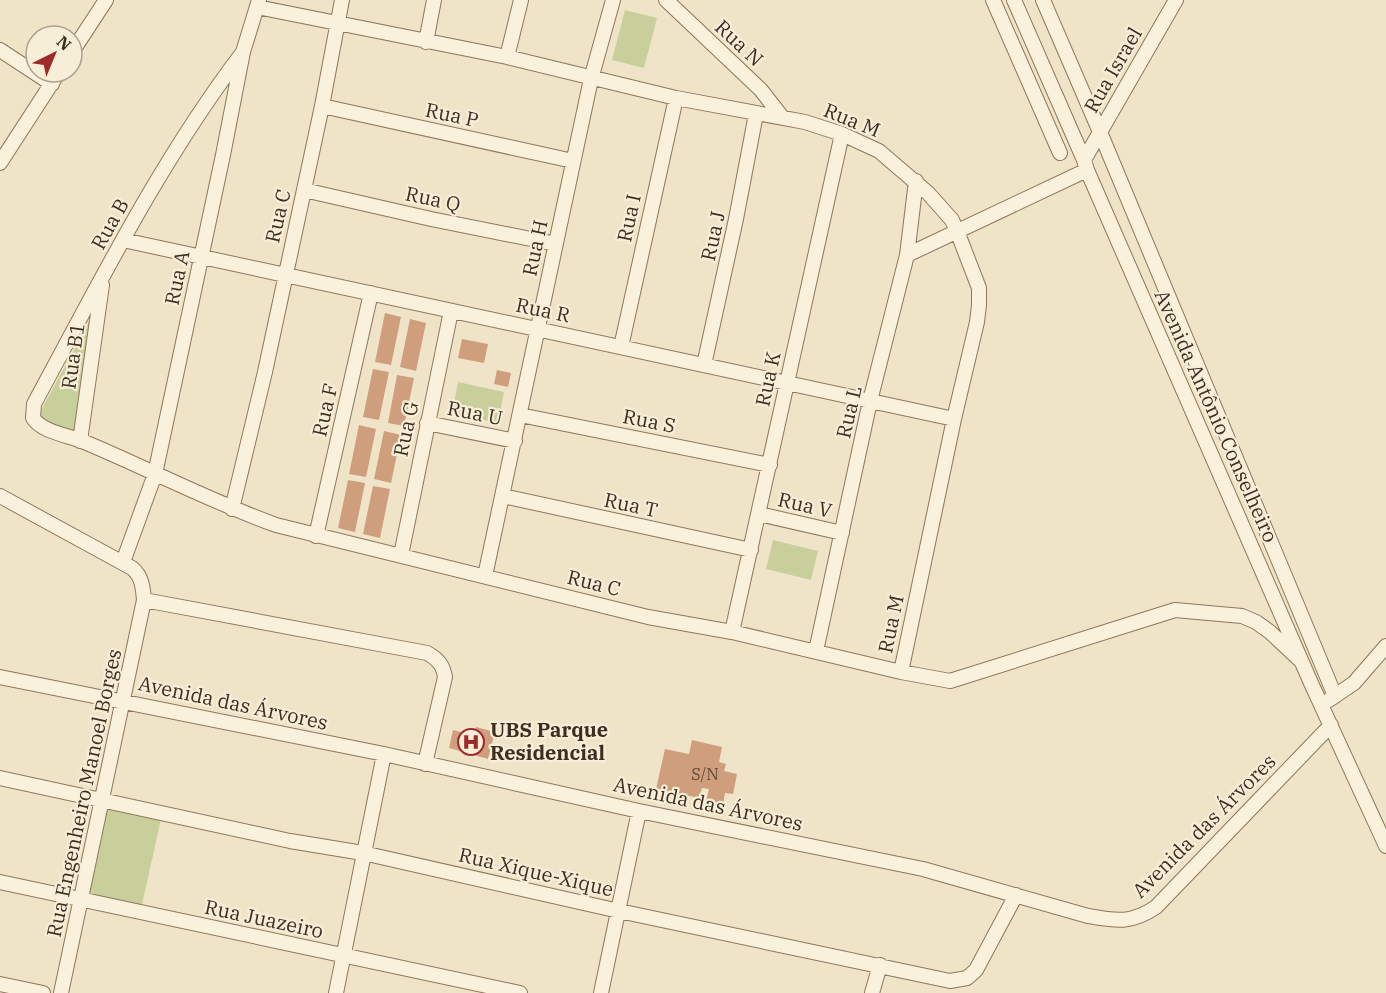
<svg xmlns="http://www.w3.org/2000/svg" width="1386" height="993" font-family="'IBM Plex Serif',serif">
	<rect width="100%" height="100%" fill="#f0e4c8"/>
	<path fill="#c9cf9b" d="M625,10L657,18L644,68L612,60Z
		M97,307L75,433L37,418Z
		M458,382L504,392L498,423L452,414Z
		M773,540L818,551L811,580L766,569Z
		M107,807L161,819L141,909L87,896Z"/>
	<path fill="#cf9f7d" d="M385,313L401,317L391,365L375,362Z
		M410,319L426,323L416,371L400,367Z
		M462,339L488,344L484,363L458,358Z
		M373,369L389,372L379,420L363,417Z
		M497,370L511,373L508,387L494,384Z
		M397,375L414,378L404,426L388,423Z
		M359,425L376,429L366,477L349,474Z
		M384,431L401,435L391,483L374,479Z
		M348,480L365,483L355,532L338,528Z
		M373,486L390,489L380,538L363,534Z
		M476,727L495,732L488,759L449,748L453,730L473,735Z
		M692,740L722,747L719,762L726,764L724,771L737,774L733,794L725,793L723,805L706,801L709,789L702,788L699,798L656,789L665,749L689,754Z"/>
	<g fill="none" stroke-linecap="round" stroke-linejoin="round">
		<defs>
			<path id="minor" d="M666,0L761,90L782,117
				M993,0L1060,153
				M1014,0L1084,160L1087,170L1311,683L1386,846
				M1043,0L1100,132L1335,696
				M257,7L507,57L676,98L805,122L842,134L879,151L928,193L952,220L957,231L979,288V305L977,322L954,419L901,672
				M426,42L434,0
				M0,50L52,84
				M72,52L106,0
				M243,52C160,161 99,284 34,404L33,418C42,432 67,435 82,441C147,468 209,501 276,525L648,617L732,632L901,672L950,681L1175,610L1242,616L1256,622L1270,632L1302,662
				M507,57L521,0
				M322,106L573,161
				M1084,160L1176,0
				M0,163L59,72
				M304,190L431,219L556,244
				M123,240L954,419
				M907,255L1087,170
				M621,347L676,98
				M704,365L736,219L756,114
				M520,415L770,465
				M427,423L515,441
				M80,441L102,285
				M0,496L132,568C142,576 143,588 144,600L61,993
				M503,496L751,550
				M232,509L265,372L322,106L342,0
				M759,514L842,533
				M316,536L371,293
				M401,555L451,311
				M123,562L155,474L223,155L243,52L259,0
				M485,576L591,79L613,0
				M144,600L427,653C438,659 443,665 445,677L425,764
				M732,632L842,134
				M816,651L870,401L907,255L916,181
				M0,677L384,754L639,811L923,869L1088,916C1116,921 1131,924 1156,907L1331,725
				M1329,700L1354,683L1386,646
				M0,778L290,841L363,853L619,911L950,981L967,978L976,970L1016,895
				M0,882L520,993
				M0,984L43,993
				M336,993L384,754
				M601,993L639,811
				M872,993L880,965"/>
		</defs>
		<use href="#minor" stroke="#8d765c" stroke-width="16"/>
		<use href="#minor" stroke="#faf1dc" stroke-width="14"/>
	</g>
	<defs>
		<symbol id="hospital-ring" viewBox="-11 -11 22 22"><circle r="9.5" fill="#f7eed8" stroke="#9e2a2b" stroke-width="1.5"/><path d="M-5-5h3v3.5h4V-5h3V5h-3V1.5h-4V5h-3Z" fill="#9e2a2b"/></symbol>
	</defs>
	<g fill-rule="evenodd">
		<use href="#hospital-ring" x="456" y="727" width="30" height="30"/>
	</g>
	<g text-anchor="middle" stroke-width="4.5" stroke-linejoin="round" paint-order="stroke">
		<g font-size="16" fill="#624a37">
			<text x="705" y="780">S/N</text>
		</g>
		<g font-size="20" fill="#3d2e20" stroke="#f7eed8">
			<text transform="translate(739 43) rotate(43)" y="7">Rua N</text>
			<text transform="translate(1113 70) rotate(-60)" y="7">Rua Israel</text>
			<text transform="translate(452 115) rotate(12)" y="7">Rua P</text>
			<text transform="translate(852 120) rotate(22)" y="7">Rua M</text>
			<text transform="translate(433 199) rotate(12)" y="7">Rua Q</text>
			<text transform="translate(278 216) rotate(-77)" y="7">Rua C</text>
			<text transform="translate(629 218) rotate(-78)" y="7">Rua I</text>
			<text transform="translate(110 224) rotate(-61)" y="7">Rua B</text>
			<text transform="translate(713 236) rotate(-78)" y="7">Rua J</text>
			<text transform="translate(535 248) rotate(-78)" y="7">Rua H</text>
			<text transform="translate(177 278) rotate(-78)" y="7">Rua A</text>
			<text transform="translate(543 310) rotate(12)" y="7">Rua R</text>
			<text transform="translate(73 356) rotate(-82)" y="7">Rua B1</text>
			<text transform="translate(768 379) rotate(-78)" y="7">Rua K</text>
			<text transform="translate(325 410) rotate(-77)" y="7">Rua F</text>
			<text transform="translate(849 412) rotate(-77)" y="7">Rua L</text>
			<text transform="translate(475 413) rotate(11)" y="7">Rua U</text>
			<text transform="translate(1216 416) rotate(66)" y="7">Avenida Antônio Conselheiro</text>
			<text transform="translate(649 421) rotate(11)" y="7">Rua S</text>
			<text transform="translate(406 429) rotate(-78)" y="7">Rua G</text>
			<text transform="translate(631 505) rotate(12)" y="7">Rua T</text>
			<text transform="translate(805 505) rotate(13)" y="7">Rua V</text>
			<text transform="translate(594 583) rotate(14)" y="7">Rua C</text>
			<text transform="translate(891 624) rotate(-78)" y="7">Rua M</text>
			<text transform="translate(233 703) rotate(12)" y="7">Avenida das Árvores</text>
			<text transform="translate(84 793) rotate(-78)" y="7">Rua Engenheiro Manoel Borges</text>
			<text transform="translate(708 804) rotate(12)" y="7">Avenida das Árvores</text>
			<text transform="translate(1204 826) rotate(-45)" y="7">Avenida das Árvores</text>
			<text transform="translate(536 872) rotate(13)" y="7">Rua Xique-Xique</text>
			<text transform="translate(264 919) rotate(12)" y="7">Rua Juazeiro</text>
		</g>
		<g font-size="20" font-weight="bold" fill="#3d2e20" stroke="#f7eed8" text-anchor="start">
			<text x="490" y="737">UBS Parque<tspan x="490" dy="23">Residencial</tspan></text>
		</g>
	</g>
	<g transform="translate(54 54) rotate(43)"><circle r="28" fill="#f7eed8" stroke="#ada18e" stroke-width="1.5"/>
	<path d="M0-4.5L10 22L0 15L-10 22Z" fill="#9e2a2b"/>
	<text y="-9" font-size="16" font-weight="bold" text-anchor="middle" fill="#3d2e20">N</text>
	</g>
</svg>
